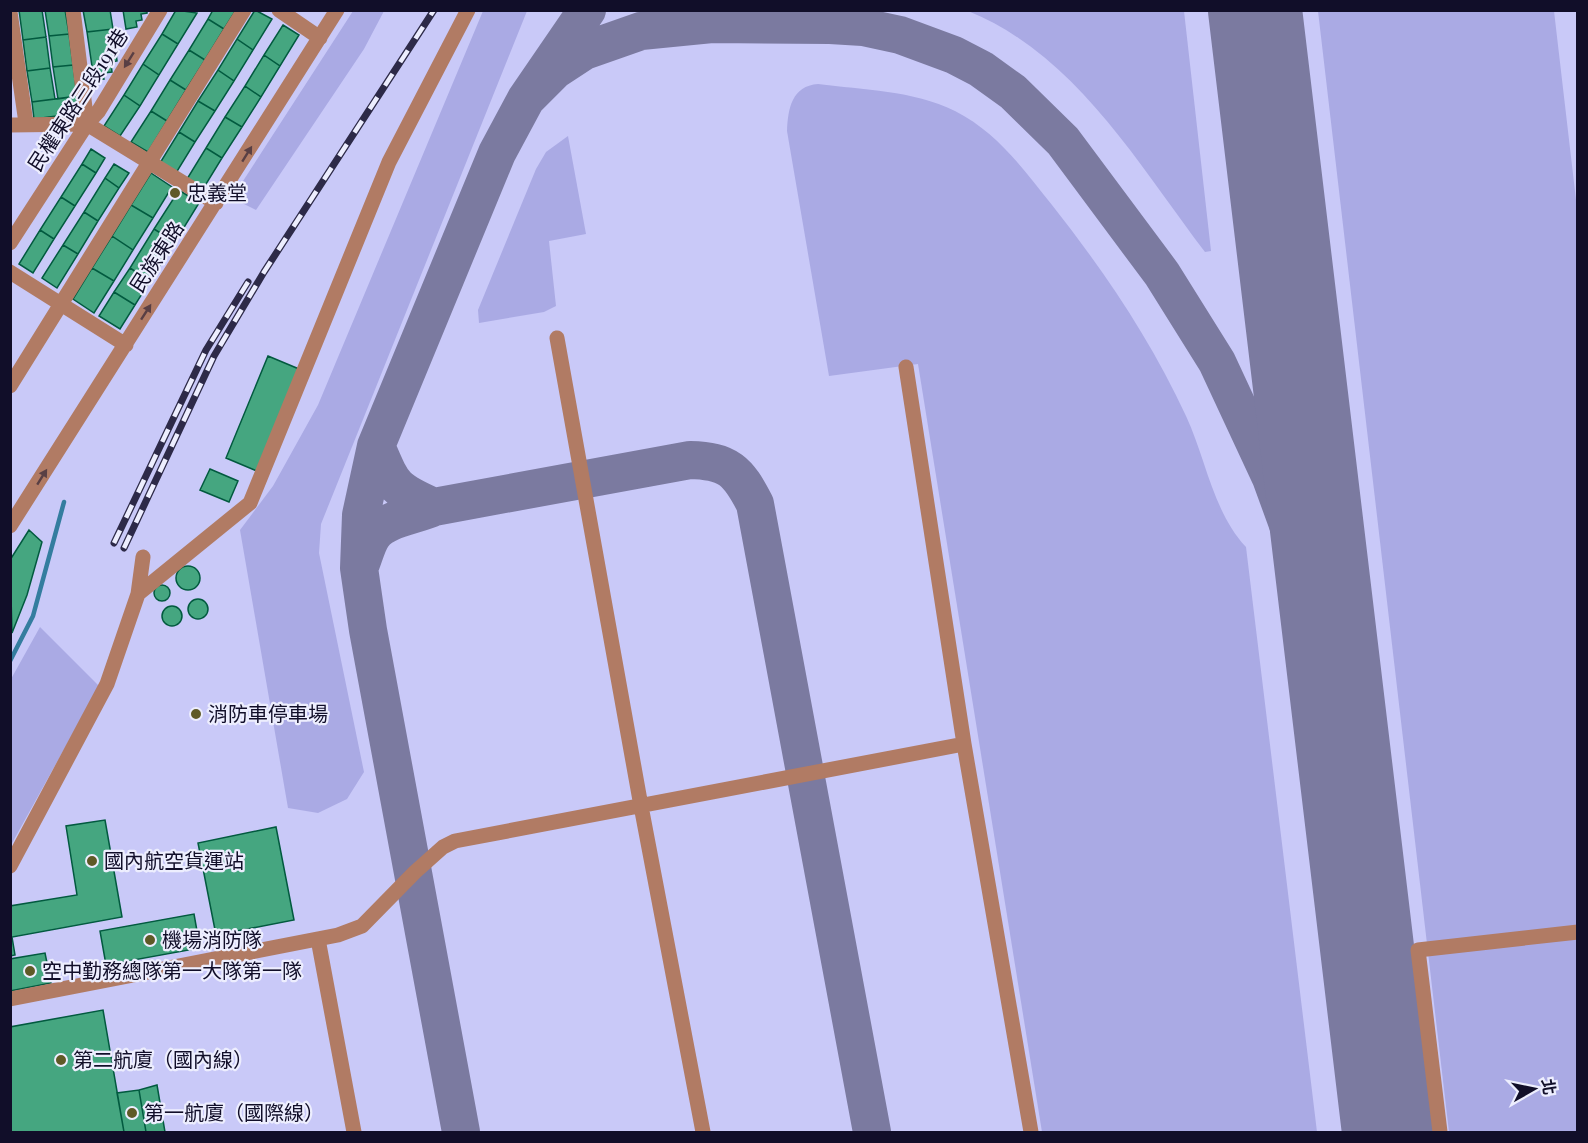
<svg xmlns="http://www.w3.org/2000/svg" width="1588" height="1143" font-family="'Playfair Display','Noto Sans TC',serif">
	<rect width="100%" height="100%" fill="#c9c9f8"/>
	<path fill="#aaaae4" d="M353,11H384L364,49L256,210L232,198Z
		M483,11H527L321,524L319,553L364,772L347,799L318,813L288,808L240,530L273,486L318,405Z
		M968,11H1184L1211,251L1205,252C1138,164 1075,54 968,11Z
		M1318,11H1554L1578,217L1577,1132H1449Z
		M818,84C864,90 912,90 955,111C998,133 1023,169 1052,205C1104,271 1151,340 1186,416C1206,459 1213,512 1246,547L1317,1132H1042L918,364L829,376L787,131C788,108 792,86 818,84Z
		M568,136L586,234L549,241L556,306L544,312L479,323L478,310L536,169L546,152Z
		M40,627L99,686L11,845V679Z"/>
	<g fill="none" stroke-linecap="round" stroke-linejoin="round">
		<path stroke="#347d9f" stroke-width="4.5" d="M10,661L33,616L64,502"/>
		<path stroke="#7b7aa0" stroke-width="38" d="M526,99L555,70L584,51L641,31L712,24L830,25L863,27L900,35L954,55L981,69L1013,92L1063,141L1162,274L1217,362L1271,478L1302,563L1341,730L1379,1132
			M376,446C393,486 393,489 434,507
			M360,566C364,557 367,543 373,535C386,518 415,516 434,507L690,460C729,461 738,471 755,504L872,1132
			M461,1132L368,630L359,568L361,515L376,446L497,153L526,99L587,10"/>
		<path stroke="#7b7aa0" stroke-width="94" d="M1255,10L1389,1132"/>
	</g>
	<path fill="#45a680" stroke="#025a3f" stroke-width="1.5" d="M19,10H42L46,37L23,40Z
		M45,10H65L69,34L49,36Z
		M83,10H110L113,29L87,32Z
		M123,10H147V13L141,14L142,20L136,21L137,27L126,29Z
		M176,10L197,13L178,44L162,34Z
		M213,10H236L224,29L208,19Z
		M255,10L272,19L253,50L237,39Z
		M208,19L224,29L205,60L189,50Z
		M283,25L299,35L280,66L264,55Z
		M113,29L117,61L111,62L112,72L103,73L104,79L94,80L87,32Z
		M69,34L73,65L53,67L49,36Z
		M162,34L178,44L159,75L143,64Z
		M46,37L50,68L27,71L23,40Z
		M237,39L253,50L234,81L218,70Z
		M189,50L205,60L186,90L170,80Z
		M264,55L280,66L261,97L245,86Z
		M143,64L159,75L140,106L124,95Z
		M73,65L77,96L58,99L53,67Z
		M50,68L55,99L32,102L27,71Z
		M218,70L234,81L215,111L198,101Z
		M170,80L186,90L167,121L151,111Z
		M245,86L261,97L242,127L225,117Z
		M124,95L140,106L120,136L104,126Z
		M77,96L81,117L57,121L56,116L34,119L32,102Z
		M198,101L215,111L195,142L179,132Z
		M151,111L167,121L148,152L131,142Z
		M225,117L242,127L222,158L206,148Z
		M179,132L195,142L176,173L160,163Z
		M206,148L222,158L203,189L187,179Z
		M91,149L105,158L96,173L82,164Z
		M82,164L96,173L75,206L61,197Z
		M114,164L129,173L119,188L105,178Z
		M151,173L172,187L153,218L131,205Z
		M105,178L119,188L98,221L84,212Z
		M179,190L199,203L175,242L154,229Z
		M61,197L75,206L54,239L40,230Z
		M131,205L153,218L133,250L112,236Z
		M84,212L98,221L78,254L63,245Z
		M154,229L175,242L150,281L130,268Z
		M40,230L54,239L33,273L19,264Z
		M112,236L133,250L114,281L92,268Z
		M63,245L78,254L57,288L42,278Z
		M92,268L114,281L94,313L73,299Z
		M130,268L150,281L135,305L114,292Z
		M114,292L135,305L120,329L99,316Z
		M268,356L299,369L257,471L226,458Z
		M210,469L238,481L229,502L200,490Z
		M29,530L42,542L27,595L12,633L10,560Z
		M176 578a12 12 0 1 1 24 0a12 12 0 1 1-24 0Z
		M154 593a8 8 0 1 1 16 0a8 8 0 1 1-16 0Z
		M188 609a10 10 0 1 1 20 0a10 10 0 1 1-20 0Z
		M162 616a10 10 0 1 1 20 0a10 10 0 1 1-20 0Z
		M105,820L122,917L12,937L15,955L10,956V906L77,895L66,826Z
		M276,827L294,920L216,935L198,843Z
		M194,914L200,948L106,965L100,931Z
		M45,953L51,983L10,991V959Z
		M103,1010L124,1132H10V1027Z
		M157,1085L165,1132H146L139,1090Z
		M139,1090L146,1132H124L117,1093Z"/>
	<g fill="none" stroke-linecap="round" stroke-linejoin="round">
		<path stroke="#b17b64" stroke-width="15" d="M73,10L87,124
			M279,10L320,38
			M10,12L26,123
			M10,125L87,124L216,203
			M10,243L87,124L98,112L160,10
			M10,272L126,345
			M557,338L641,806L703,1132
			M906,367L964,744L1031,1132
			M10,386L244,10
			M10,526L337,10
			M138,594L143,557
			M10,866L107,684L138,594L250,503L389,162L468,10
			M318,939L354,1132
			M10,999L338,935L362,926L415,872L443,847L455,841L964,744
			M1440,1132L1418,950L1578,932"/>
		<defs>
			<path id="rail" d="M114,543L206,350L248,282
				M124,548L214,356L264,272L434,10"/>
		</defs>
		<use href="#rail" stroke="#2d2a48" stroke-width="7"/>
		<use href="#rail" stroke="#edeefe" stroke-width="4.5" stroke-dasharray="14" stroke-linecap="butt"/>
	</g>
	<defs><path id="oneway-solid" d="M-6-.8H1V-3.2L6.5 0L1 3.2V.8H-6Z" transform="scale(1.5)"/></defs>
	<g fill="#593f44">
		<use href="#oneway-solid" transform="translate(129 60) rotate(122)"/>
		<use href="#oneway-solid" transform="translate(247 154) rotate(-58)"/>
		<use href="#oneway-solid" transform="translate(146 312) rotate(-57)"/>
		<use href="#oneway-solid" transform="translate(42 477) rotate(-58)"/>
	</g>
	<g fill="#5f5a27" stroke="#edeefe" stroke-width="2">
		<circle cx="175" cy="193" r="6"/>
		<circle cx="196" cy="714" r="6"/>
		<circle cx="92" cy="861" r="6"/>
		<circle cx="150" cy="940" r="6"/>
		<circle cx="30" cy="971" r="6"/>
		<circle cx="61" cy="1060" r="6"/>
		<circle cx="132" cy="1113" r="6"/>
	</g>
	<g text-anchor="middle" stroke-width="4.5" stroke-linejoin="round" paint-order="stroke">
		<g font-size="20" fill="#110e29" stroke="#edeefe">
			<text transform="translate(78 100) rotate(-57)" y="7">民權東路三段191巷</text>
			<text transform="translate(157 257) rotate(-57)" y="7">民族東路</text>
		</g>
		<g font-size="20" fill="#110e29" stroke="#edeefe" text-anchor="start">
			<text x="187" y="200">忠義堂</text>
			<text x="208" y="721">消防車停車場</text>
			<text x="104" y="868">國內航空貨運站</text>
			<text x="162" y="947">機場消防隊</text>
			<text x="42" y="978">空中勤務總隊第一大隊第一隊</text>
			<text x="73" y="1067">第二航廈（國內線）</text>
			<text x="144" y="1120">第一航廈（國際線）</text>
		</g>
	</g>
	<rect width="1588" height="1143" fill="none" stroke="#110e29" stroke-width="24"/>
	<g transform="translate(1534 1089) rotate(81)" stroke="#edeefe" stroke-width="4.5" paint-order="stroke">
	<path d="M0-4.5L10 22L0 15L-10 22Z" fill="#110e29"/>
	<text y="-9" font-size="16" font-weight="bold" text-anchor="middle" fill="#110e29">北</text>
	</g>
</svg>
